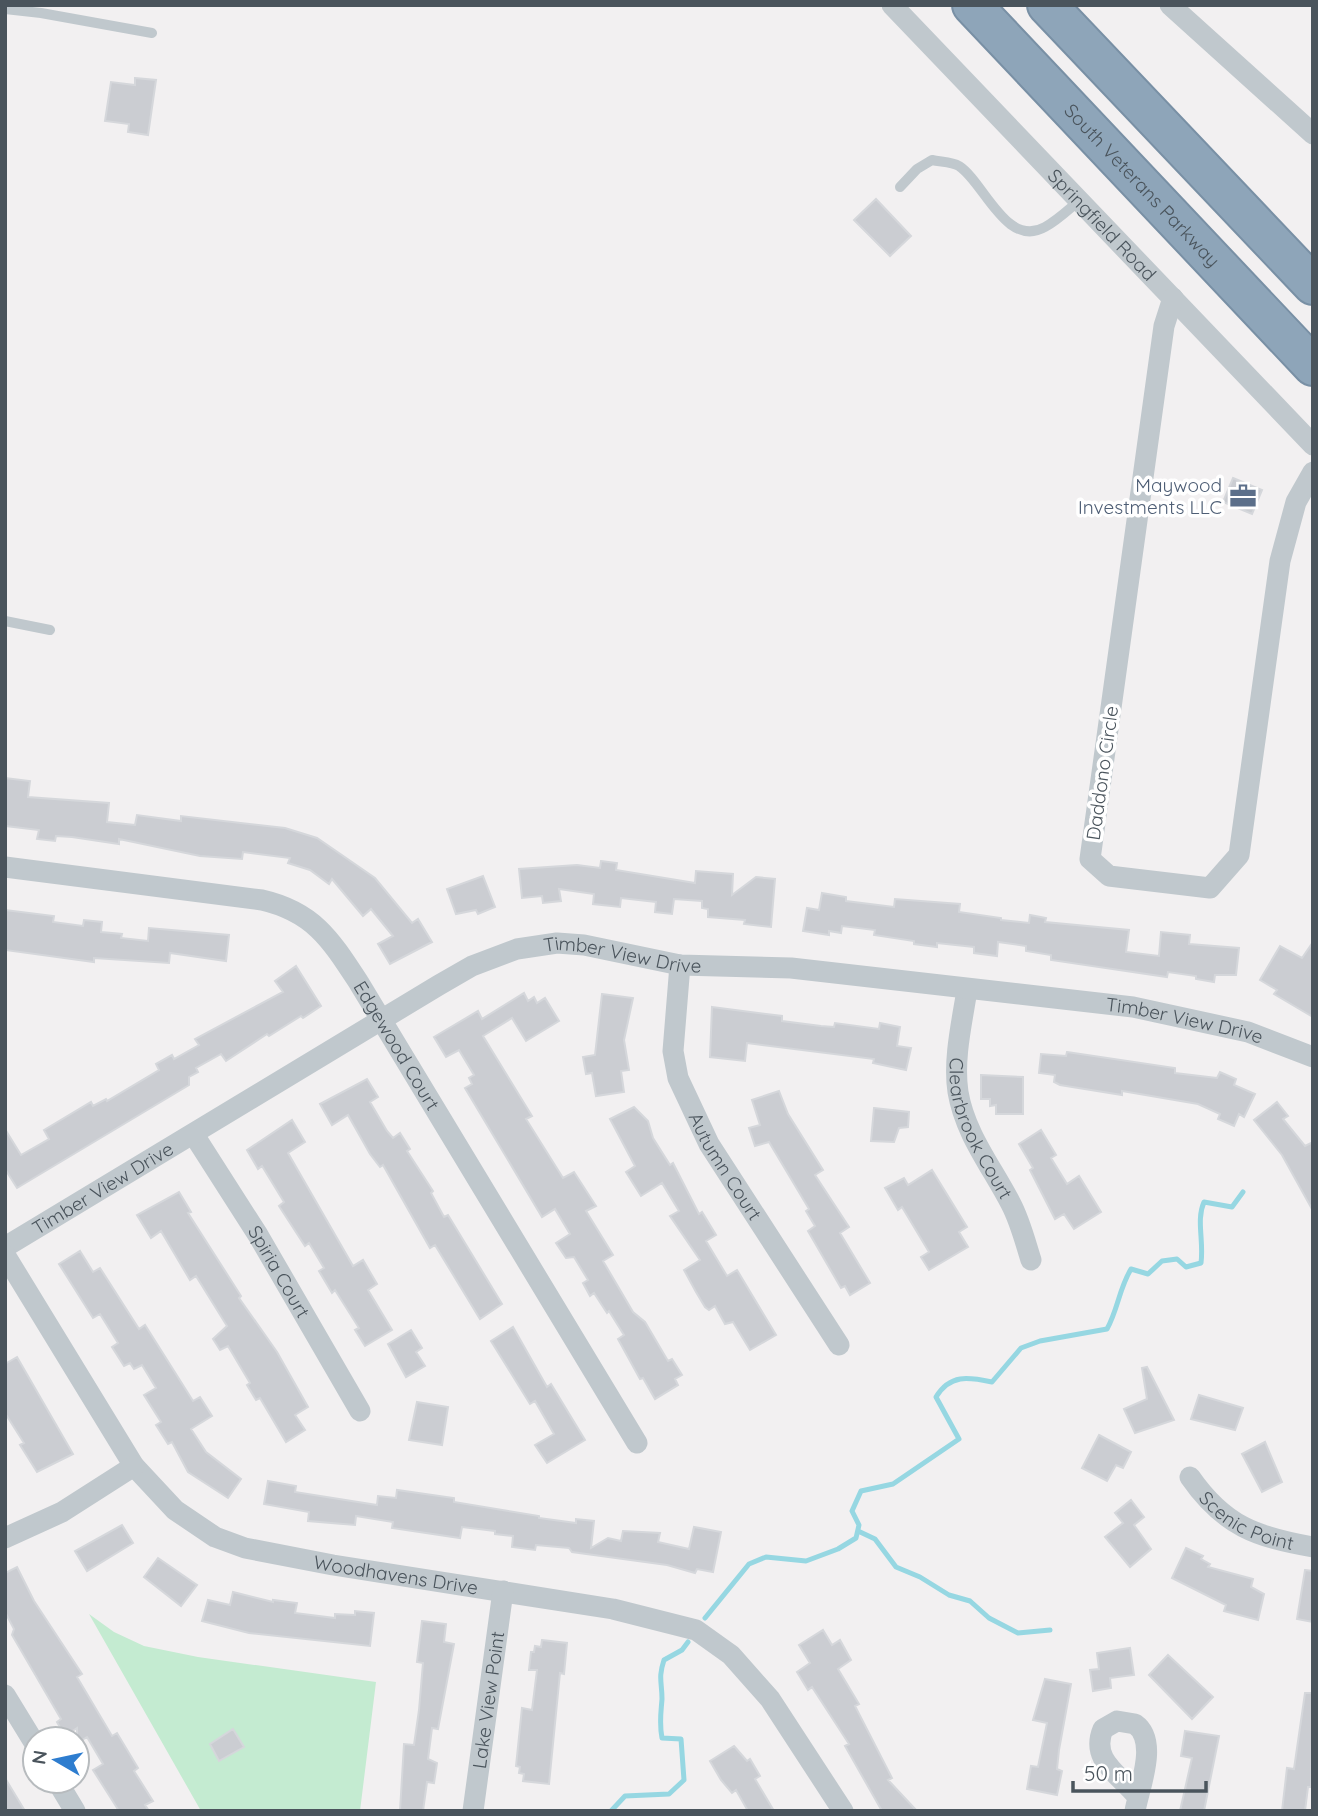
<svg xmlns="http://www.w3.org/2000/svg" width="1318" height="1816" font-family="Quicksand,sans-serif">
	<rect width="100%" height="100%" fill="#f2f0f1"/>
	<path fill="#c4ebd1" d="M89,1614L114,1632L144,1646L198,1657L376,1682L360,1811H201Z"/>
	<g fill="none" stroke-linecap="round" stroke-linejoin="round">
		<path stroke="#96d7e2" stroke-width="5" d="M858,1531L875,1539L896,1567L920,1577L949,1595L970,1601L989,1618L1018,1633L1050,1630
			M705,1618L749,1564L766,1557L806,1561L838,1549L856,1538L859,1525L852,1511L861,1491L893,1484L959,1439L936,1397C950,1374 968,1377 992,1382L1021,1348L1040,1341L1107,1329C1118,1309 1119,1289 1131,1269L1148,1274L1162,1261L1177,1259L1186,1267L1201,1263C1204,1241 1196,1220 1204,1202L1232,1207L1243,1192
			M611,1811L625,1796L669,1794L684,1780L681,1739L662,1738C659,1723 661,1713 662,1699C662,1682 658,1678 664,1660L682,1650L688,1642"/>
	</g>
	<path fill="#cbcdd2" stroke="#d5d7db" stroke-width="2" d="M135,78L156,80L148,135L128,132L129,124L105,121L111,82L135,85Z
		M876,199L911,236L890,256L854,220Z
		M1233,478L1262,490L1252,514L1223,502Z
		M5,778L30,781L28,797L109,803L107,822L135,825L137,815L181,821V816L285,828L317,838L375,878L412,923L418,919L432,942L390,964L378,944L393,936L371,909L363,916L332,879L329,884L310,870L288,863L290,858L243,852L242,859L200,856L119,839V844L72,837L56,836L55,841L37,839L39,830L6,826Z
		M601,861L617,863L616,870L695,883L696,871L733,874L732,895L756,877L775,879L771,927L744,924L745,920L708,917V909L702,908V901L674,899L672,914L655,912L656,902L621,898L620,907L593,904L594,894L559,889L561,901L543,903L542,896L522,898L519,869L577,865L600,868Z
		M483,876L495,907L478,914L476,910L456,914L447,889Z
		M822,893L846,897V901L894,907L895,899L960,904L959,912L1001,918V920L1029,923L1030,915L1046,918L1045,922L1129,930L1126,952L1159,956L1161,932L1190,935L1189,944L1239,948L1236,975H1215L1214,982L1196,979V976L1168,972L1167,977L1051,960V955L1026,951V946L998,942L997,956L974,953V947L937,943V947L914,944V941L874,935L875,930L842,926L841,933L829,931V935L803,931L807,908L819,910Z
		M5,910L54,916L53,922L83,926L84,920L102,922L101,932L122,934L121,938L148,941L149,928L229,935L226,961L170,953L169,963L94,958V962L5,950Z
		M1313,942V1017L1274,994L1277,990L1260,980L1280,946L1302,958Z
		M296,966L321,1006L303,1018L301,1016L269,1036L267,1034L226,1061L221,1054L196,1068L198,1072L189,1077V1085L17,1188L5,1169V1129L21,1155L49,1139L44,1130L91,1102L93,1106L106,1099L107,1101L159,1070L156,1064L172,1055L174,1059L199,1045L195,1039L283,992L275,981Z
		M524,993L528,1001L534,997L537,1003L545,998L559,1021L526,1041L512,1018L483,1036L532,1116L526,1119L563,1178L574,1172L596,1206L586,1211L613,1255L603,1261L633,1312L645,1322L668,1361L672,1359L682,1375L675,1379L678,1385L655,1399L643,1378L640,1379L618,1339L624,1335L609,1311L607,1313L594,1293L590,1296L583,1283L588,1280L574,1257L566,1258L556,1243L570,1234L555,1209L542,1217L465,1088L472,1084L469,1078L474,1075L459,1050L446,1057L434,1037L478,1011L482,1019Z
		M602,994L633,998L624,1040L629,1070L621,1071L624,1092L596,1096L592,1073L586,1074L583,1057L595,1055Z
		M712,1007L782,1016V1021L821,1026L834,1027L835,1023L879,1029L880,1023L900,1027L897,1046L911,1048L906,1070L873,1063L874,1059L747,1043L745,1061L710,1057Z
		M1067,1052L1175,1068V1073L1217,1078L1220,1072L1236,1079L1234,1085L1255,1094L1244,1117L1239,1114L1234,1126L1218,1119L1220,1114L1198,1104L1122,1091V1095L1060,1085L1054,1082L1055,1075L1039,1073L1041,1054L1066,1056Z
		M981,1075L1023,1077V1114H996V1105L990,1106V1099H981Z
		M367,1079L378,1097L370,1102L387,1131L393,1138L400,1133L410,1149L407,1151L433,1191L431,1193L444,1217L448,1215L502,1304L480,1319L435,1245L430,1248L383,1165L380,1167L370,1154L348,1115L332,1125L320,1104Z
		M779,1091L788,1114L823,1170L815,1175L849,1227L840,1233L870,1283L850,1295L845,1286L841,1288L808,1231L815,1226L806,1211L809,1209L769,1142L755,1146L749,1128L760,1125L752,1100Z
		M1277,1102L1288,1116L1283,1119L1305,1146L1313,1142V1211L1282,1155L1254,1120Z
		M634,1107L648,1121L653,1138L670,1165L673,1163L699,1214L702,1212L716,1235L706,1241L727,1276L737,1270L776,1335L750,1350L733,1322L725,1324L715,1306L709,1310L705,1307L696,1292L684,1270L700,1260L670,1216L679,1211L662,1183L641,1196L626,1172L635,1166L610,1119Z
		M874,1108L909,1112L908,1127L899,1128L894,1142L871,1141Z
		M292,1120L305,1142L288,1153L353,1266L363,1260L377,1284L368,1290L392,1330L365,1346L355,1330L359,1328L335,1290L332,1293L319,1271L324,1268L309,1243L305,1246L279,1206L284,1202L262,1166L258,1169L247,1150Z
		M1041,1130L1056,1155L1051,1158L1067,1184L1079,1176L1101,1212L1074,1229L1064,1214L1055,1219L1030,1170L1033,1168L1019,1144Z
		M932,1170L967,1227L959,1232L968,1247L929,1270L921,1257L929,1252L902,1207L898,1210L885,1188L904,1178L908,1185Z
		M179,1192L191,1212L188,1213L241,1296L239,1298L277,1352L308,1407L295,1415L305,1430L286,1442L260,1398L256,1400L247,1385L250,1383L228,1346L220,1350L213,1339L227,1326L196,1276L190,1280L161,1231L151,1238L137,1215Z
		M80,1251L93,1272L100,1268L139,1329L145,1325L193,1401L200,1397L212,1416L191,1429L206,1452L241,1479L228,1498L188,1472L172,1442L168,1444L156,1425L161,1422L144,1395L156,1388L142,1365L134,1369L130,1363L124,1366L112,1347L118,1343L100,1314L93,1318L59,1264Z
		M513,1327L547,1387L551,1384L585,1440L547,1463L535,1445L554,1434L535,1401L530,1404L491,1341Z
		M411,1330L422,1348L416,1352L425,1366L406,1377L388,1344Z
		M17,1357L73,1454L37,1472L20,1445L24,1443L5,1413V1364Z
		M1147,1367L1174,1420L1135,1433L1124,1409L1147,1399L1142,1368Z
		M1199,1395L1243,1408L1235,1430L1191,1419Z
		M417,1402L448,1407L442,1445L409,1440Z
		M1099,1435L1131,1452L1123,1468L1116,1465L1107,1481L1082,1468Z
		M1265,1442L1282,1482L1262,1492L1242,1454Z
		M268,1481L296,1486L295,1492L377,1505L378,1496L396,1498L397,1490L454,1498V1502L539,1516V1518L576,1523V1519L594,1521L591,1548L608,1538L621,1541L623,1531L660,1533L658,1542L689,1549L694,1527L721,1532L713,1572L697,1569L695,1573L667,1565L572,1552L569,1548L536,1545L535,1550L512,1547L513,1536L495,1534V1531L462,1527L460,1538L392,1528L393,1522L356,1516L355,1525L308,1521L309,1512L264,1504Z
		M1131,1500L1144,1517L1134,1525L1151,1549L1130,1567L1105,1537L1123,1523L1115,1513Z
		M122,1525L133,1543L87,1571L75,1551Z
		M1186,1548L1203,1556L1201,1559L1210,1564L1208,1567L1253,1579L1251,1587L1264,1594L1258,1620L1224,1611L1226,1605L1172,1578Z
		M158,1558L197,1585L181,1606L144,1577Z
		M17,1567L34,1601L82,1674L77,1677L112,1736L117,1733L138,1768L134,1771L153,1801L145,1805L149,1811H119L93,1770L103,1764L87,1737L77,1743V1728L65,1736L57,1722L61,1719L12,1635L14,1629L5,1612V1573Z
		M1305,1570L1313,1571V1622L1297,1619Z
		M233,1592L273,1602V1600L297,1603L295,1613L335,1618V1614L355,1615V1611L374,1613L370,1646L249,1633L202,1621L208,1600L230,1605Z
		M422,1621L446,1624L444,1642L454,1644L438,1729L432,1728L428,1759L437,1763L434,1783L427,1782L423,1811H400L404,1744L414,1745L419,1710L423,1663L417,1662Z
		M823,1630L832,1645L840,1640L851,1660L838,1669L859,1704L855,1706L892,1778L888,1780L917,1811H882L845,1746L849,1744L812,1687L808,1690L797,1672L810,1663L799,1645Z
		M542,1640L567,1643L564,1674L560,1673L549,1784L523,1781L524,1774L519,1773L520,1767L516,1766L522,1708L532,1710L537,1670H529L531,1652H534L535,1646L541,1647Z
		M1130,1648L1134,1675L1110,1678L1111,1688L1093,1691L1090,1670L1099,1669L1097,1653Z
		M1168,1655L1213,1697L1192,1719L1149,1675Z
		M1045,1679L1071,1684L1059,1750L1057,1769L1062,1771L1057,1795L1027,1789L1031,1766L1038,1767L1047,1723L1033,1720Z
		M1305,1693H1313L1311,1787H1308L1305,1811H1282L1287,1768L1294,1769Z
		M233,1729L244,1747L219,1761L210,1744Z
		M1185,1731L1219,1736L1204,1811H1180L1192,1758L1181,1756Z
		M734,1746L747,1761L750,1759L760,1776L755,1779L774,1811H748L736,1790L732,1793L721,1780L710,1761Z
		M5,1778L25,1811H5Z"/>
	<g fill="none" stroke-linecap="round" stroke-linejoin="round">
		<defs>
			<g id="highway">
				<path id="s10" d="M972,5L1313,366"/>
				<path d="M1047,5L1313,285"/>
			</g>
		</defs>
		<use href="#highway" stroke="#7990a5" stroke-width="42"/>
		<path stroke="#c0c8cd" stroke-width="10" d="M5,9L41,13L152,33
			M900,187L917,169L932,160C941,162 952,162 959,166C984,182 1006,249 1045,227C1058,220 1069,209 1080,200
			M5,621L50,630"/>
		<g stroke="#c0c8cd" stroke-width="21">
			<path id="s1" d="M892,5L1313,445"/>
			<path d="M1170,5L1313,134"/>
			<path d="M1173,298L1164,326L1090,859L1109,876L1210,888L1239,855L1280,561L1296,502L1313,472"/>
			<path id="s2" d="M5,867L262,900C314,912 331,940 359,983L637,1443"/>
			<path id="s3" d="M680,965L673,1051L678,1078L709,1144L839,1345"/>
			<path id="s4" d="M967,990C962,1022 953,1060 958,1092C965,1134 992,1167 1011,1204C1020,1221 1025,1241 1031,1260"/>
			<path id="s5" d="M194,1135L258,1235L360,1411"/>
			<path id="s6" d="M5,1247L439,985L472,966L517,949L557,943L584,945L680,965L791,968L1133,1007L1248,1032L1313,1057"/>
			<path id="s7" d="M5,1255L134,1466L175,1510L215,1537L245,1548L333,1565L613,1609L696,1630L731,1655L770,1699L843,1811"/>
			<path id="s8" d="M1190,1477C1224,1526 1256,1537 1313,1547"/>
			<path d="M5,1538L62,1512L134,1466"/>
			<path d="M5,1695L35,1744"/>
			<path d="M57,1781L75,1811"/>
			<path id="s9" d="M473,1811L503,1591"/>
			<path d="M1135,1811C1139,1788 1159,1741 1135,1724L1117,1721L1103,1729C1090,1760 1119,1774 1137,1796"/>
		</g>
		<use href="#highway" stroke="#8ea5b9" stroke-width="38"/>
	</g>
	<defs>
		<symbol id="office-bare" viewBox="-9 -9 18 18"><path d="M-6-3h4V-5.5h4V-3h4V5H-6ZM-1-4.5V-3h2v-1.5ZM-6 0V1H6V0Z" fill="#5c6f8a" stroke="#fff" stroke-width="2.5" paint-order="stroke"/></symbol>
	</defs>
	<g fill-rule="evenodd">
		<use href="#office-bare" x="1224" y="477" width="38" height="38"/>
	</g>
	<g text-anchor="middle" stroke-width="7" stroke-linejoin="round" paint-order="stroke">
		<g font-size="19" fill="#4a545c" stroke="#fff">
			<text dy="7" stroke="none"><textPath href="#s10" startOffset="248">South Veterans Parkway</textPath></text>
			<text dy="7" stroke="none"><textPath href="#s1" startOffset="304">Springfield Road</textPath></text>
			<text transform="translate(1102 773) rotate(-82)" y="7">Daddono Circle</text>
			<text dy="7" stroke="none"><textPath href="#s6" startOffset="700">Timber View Drive</textPath></text>
			<text dy="7" stroke="none"><textPath href="#s6" startOffset="1267">Timber View Drive</textPath></text>
			<text dy="7" stroke="none"><textPath href="#s2" startOffset="464">Edgewood Court</textPath></text>
			<text dy="7" stroke="none"><textPath href="#s4" startOffset="144">Clearbrook Court</textPath></text>
			<text dy="7" stroke="none"><textPath href="#s3" startOffset="214">Autumn Court</textPath></text>
			<text dy="7" stroke="none"><textPath href="#s6" startOffset="114">Timber View Drive</textPath></text>
			<text dy="7" stroke="none"><textPath href="#s5" startOffset="161">Spiria Court</textPath></text>
			<text dy="7" stroke="none"><textPath href="#s8" startOffset="74">Scenic Point</textPath></text>
			<text dy="7" stroke="none"><textPath href="#s7" startOffset="541">Woodhavens Drive</textPath></text>
			<text dy="7" stroke="none"><textPath href="#s9" startOffset="112">Lake View Point</textPath></text>
		</g>
		<g font-size="19" fill="#4e5e75" stroke="#fff" text-anchor="end">
			<text x="1222" y="492">Maywood<tspan x="1222" dy="22">Investments LLC</tspan></text>
		</g>
	</g>
	<rect width="1318" height="1816" fill="none" stroke="#4a545c" stroke-width="14"/>
	<g transform="translate(56 1760) rotate(279)"><circle r="33" fill="#ffffff" stroke="#b7bbbe" stroke-width="2"/>
	<path d="M0-5L12 26L0 18L-12 26Z" fill="#2e7dcf"/>
	<text y="-10" font-size="19" font-weight="bold" text-anchor="middle" fill="#4a545c">N</text>
	</g>
	<path d="M1073 1781v10h133v-10" fill="none" stroke="#4a545c" stroke-width="3.5"/>
	<text x="1084" y="1781" font-size="21" fill="#4a545c" stroke="#ffffff" stroke-width="5" paint-order="stroke">50 m</text>
</svg>
